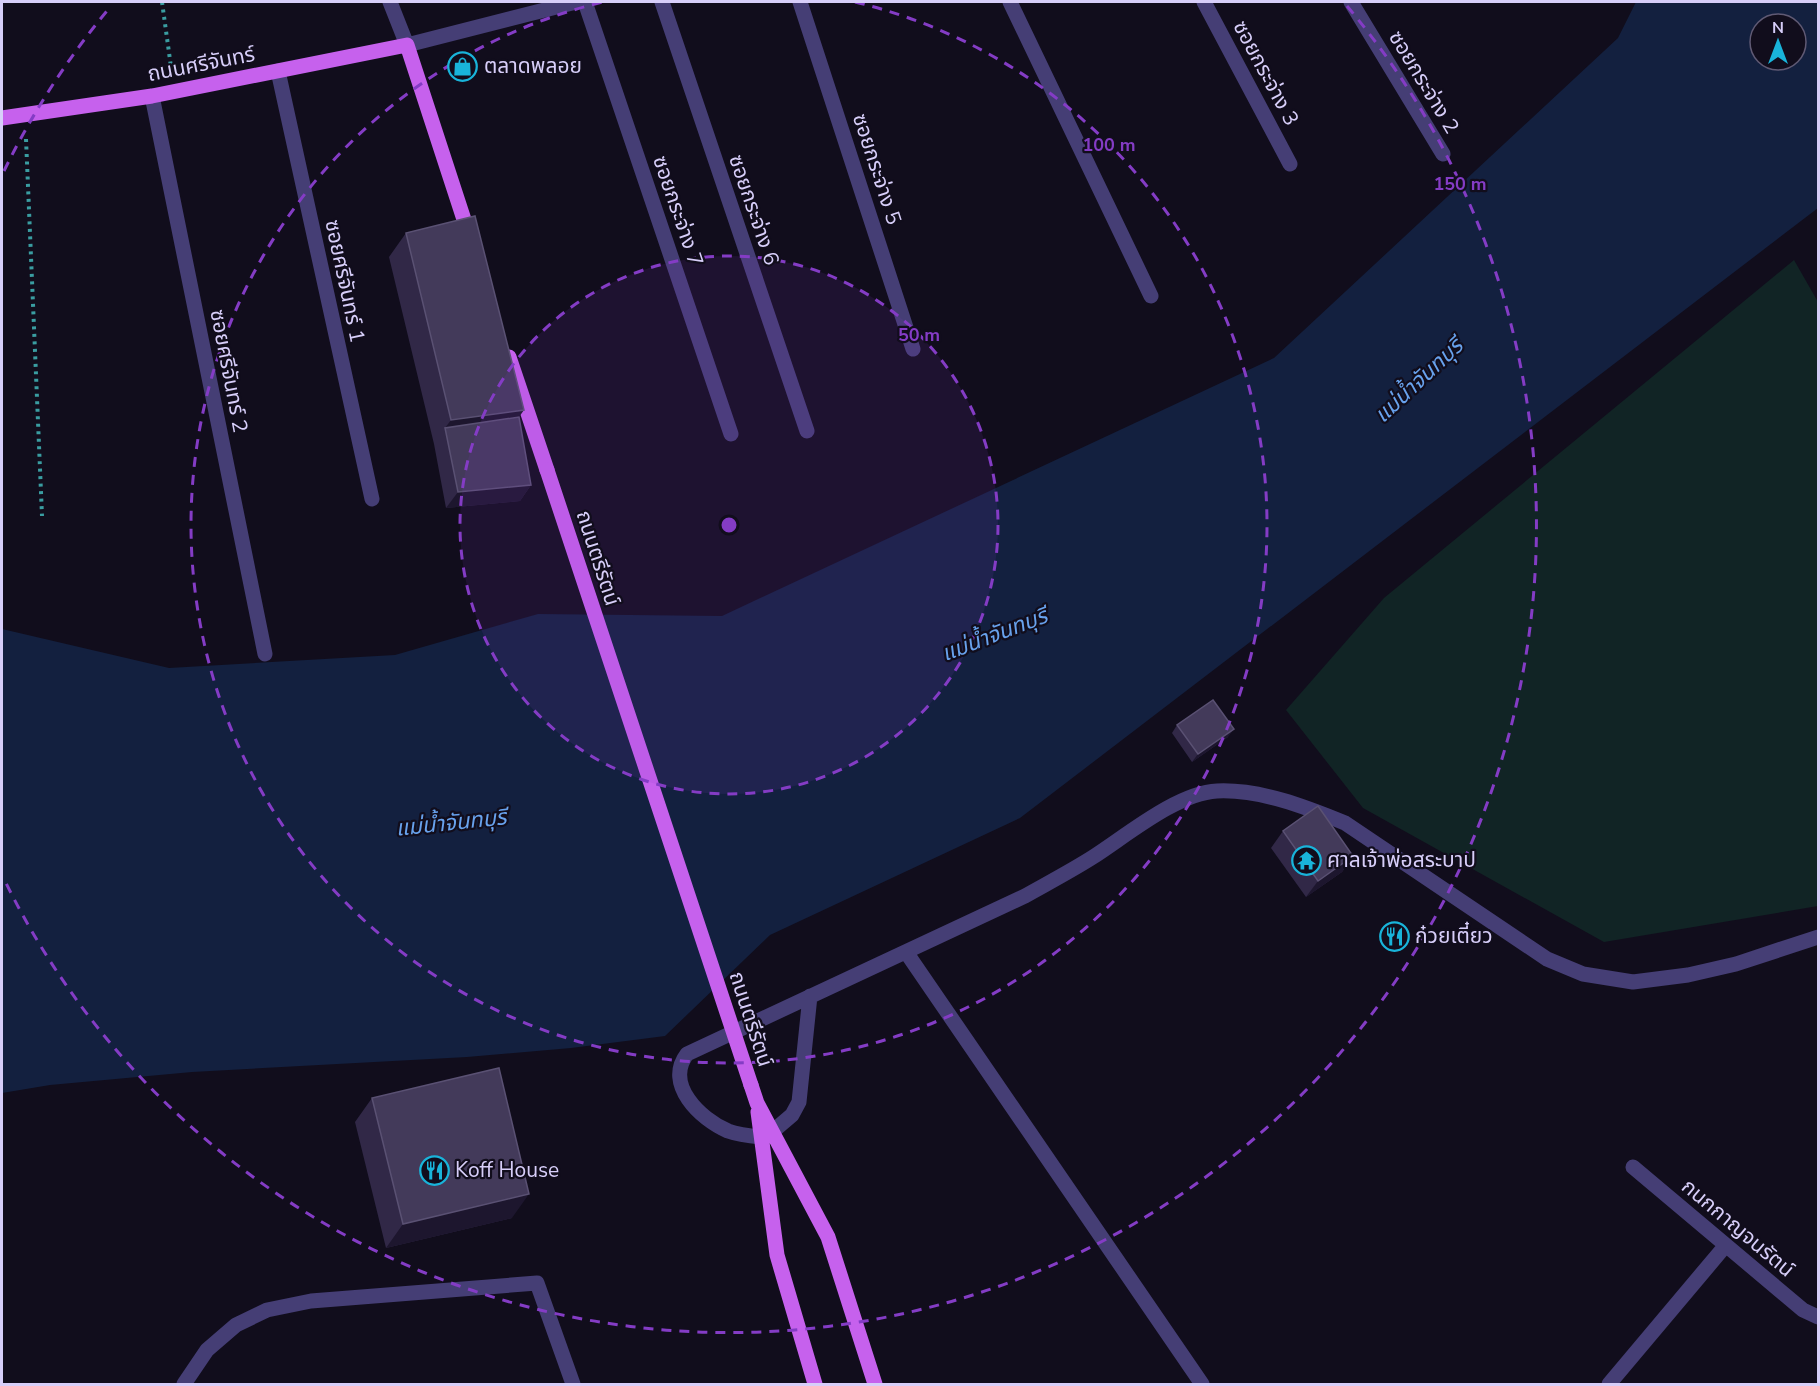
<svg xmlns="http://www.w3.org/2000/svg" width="1820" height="1386" font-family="'Nunito Sans','Noto Sans Thai',sans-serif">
	<rect width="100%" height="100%" fill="#110d1c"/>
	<path fill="#112425" d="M1794,260L1818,302V906L1604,942L1363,808L1286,710L1384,598Z"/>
	<path fill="#13203f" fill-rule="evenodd" d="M1636,2H1818V208L1020,818L770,935L665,1036L571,1048L467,1057L192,1072L50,1085L2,1093V629L169,668L395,655L538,614L722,616L1274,358L1618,38ZM1760,24H1796V60H1760Z"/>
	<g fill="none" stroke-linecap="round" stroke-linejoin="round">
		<path stroke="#3a9da1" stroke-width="4" stroke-dasharray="3 4.5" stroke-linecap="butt" d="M162,2L171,67
			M26,139L42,516"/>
		<path stroke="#453e75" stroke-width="15" d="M390,2L407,45L576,2
			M585,2L731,434
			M662,2L807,431
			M800,2L913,349
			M1010,2L1151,296
			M1204,2L1290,164
			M1351,2L1443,154
			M278,71L372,499
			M152,96L265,654
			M906,952L1202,1384
			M772,1132L792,1115L799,1102L810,996
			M761,1137C750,1136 739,1135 728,1131C700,1119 664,1084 687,1054L1025,896C1048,883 1071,871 1093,857C1126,836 1177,793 1217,791C1260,789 1306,807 1345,823L1547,959L1583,974L1633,982L1688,975L1736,964L1818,937
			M1633,1167L1803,1310L1818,1317
			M184,1384L207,1350L236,1325L267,1310L311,1301L537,1283L573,1384
			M1609,1384L1726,1245"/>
		<path stroke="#c661ed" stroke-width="15" d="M2,118L152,96L407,45L470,238
			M509,357L547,470
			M751,1085L757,1103L828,1237L875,1384
			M758,1112L777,1255L815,1384"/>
		<path stroke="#c661ed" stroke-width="15" d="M547,470L751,1085"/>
	</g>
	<path fill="#312847" d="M406,233L519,417L531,485L520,501L446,508L434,444L389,257Z
		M1177,725L1228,737L1192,762L1172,733Z
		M1283,831L1353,856L1342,872L1306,897L1271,848Z
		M372,1098L512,1218L386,1248L355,1122Z"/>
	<path fill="#1d162e" d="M524,410L507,434L445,428L451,420Z
		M531,485L520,501L446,508L458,492Z
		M1234,729L1228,737L1192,762L1198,754Z
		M1353,856L1342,872L1306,897L1318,881Z
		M529,1194L512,1218L386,1248L403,1224Z"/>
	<path fill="#433a5a" stroke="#5a5173" stroke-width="1.5" d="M475,216L524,410L451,420L406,233Z
		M519,417L531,485L458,492L445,428Z
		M1213,700L1234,729L1198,754L1177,725Z
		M1318,806L1353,856L1318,881L1283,831Z
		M499,1068L529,1194L403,1224L372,1098Z"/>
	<circle cx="729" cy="525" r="269" fill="#843cc5" fill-opacity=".12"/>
	<g fill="none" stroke="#843cc5" stroke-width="3" stroke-dasharray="10 8">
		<circle cx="729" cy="525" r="269"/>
		<path d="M855 2A538 538 0 1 1 603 2"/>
		<path d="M4 171A807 807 0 0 1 111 6M1347 6A807 807 0 1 1 4 879"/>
	</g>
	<defs>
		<symbol id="shop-ring" viewBox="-11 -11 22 22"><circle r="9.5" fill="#110d1c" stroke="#19b4da" stroke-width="1.5"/><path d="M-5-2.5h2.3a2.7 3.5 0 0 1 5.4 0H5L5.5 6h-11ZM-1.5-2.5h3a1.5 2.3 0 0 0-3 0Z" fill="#19b4da"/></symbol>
		<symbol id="temple-ring" viewBox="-11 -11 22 22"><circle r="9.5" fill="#110d1c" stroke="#19b4da" stroke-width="1.5"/><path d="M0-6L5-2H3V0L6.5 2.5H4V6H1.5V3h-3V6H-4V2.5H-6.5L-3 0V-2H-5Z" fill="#19b4da"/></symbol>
		<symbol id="restaurant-ring" viewBox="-11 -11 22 22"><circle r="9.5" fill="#110d1c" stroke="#19b4da" stroke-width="1.5"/><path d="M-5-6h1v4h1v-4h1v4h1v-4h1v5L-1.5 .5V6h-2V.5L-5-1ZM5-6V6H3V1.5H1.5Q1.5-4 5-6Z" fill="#19b4da"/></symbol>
	</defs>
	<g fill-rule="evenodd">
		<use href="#shop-ring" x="446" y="50" width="33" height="33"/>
		<use href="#temple-ring" x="1290" y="844" width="33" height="33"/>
		<use href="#restaurant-ring" x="1378" y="920" width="33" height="33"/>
		<use href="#restaurant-ring" x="418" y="1154" width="33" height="33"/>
	</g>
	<g text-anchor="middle" stroke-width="4.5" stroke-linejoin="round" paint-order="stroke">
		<g font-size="21" fill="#d7cef9" stroke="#110d1c">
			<text transform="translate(201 64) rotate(-11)" y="7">ถนนศรีจันทร์</text>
			<text transform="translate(1266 73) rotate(62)" y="7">ซอยกระจ่าง 3</text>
			<text transform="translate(1424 82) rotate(59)" y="7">ซอยกระจ่าง 2</text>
			<text transform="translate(877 169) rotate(72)" y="7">ซอยกระจ่าง 5</text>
			<text transform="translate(754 210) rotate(71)" y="7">ซอยกระจ่าง 6</text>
			<text transform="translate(678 211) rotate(71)" y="7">ซอยกระจ่าง 7</text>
			<text transform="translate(345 281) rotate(78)" y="7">ซอยศรีจันทร์ 1</text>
			<text transform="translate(229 371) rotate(79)" y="7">ซอยศรีจันทร์ 2</text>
			<text transform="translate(598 558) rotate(72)" y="7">ถนนตรีรัตน์</text>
			<text transform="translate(751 1019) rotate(72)" y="7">ถนนตรีรัตน์</text>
			<text transform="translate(1738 1228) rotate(40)" y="7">กนกกาญจนรัตน์</text>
		</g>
		<g font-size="21" fill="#d7cef9" stroke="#110d1c" text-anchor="start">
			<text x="484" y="73">ตลาดพลอย</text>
			<text x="1327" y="867">ศาลเจ้าพ่อสระบาป</text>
			<text x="1415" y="943">ก๋วยเตี๋ยว</text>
			<text x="455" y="1177">Koff House</text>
		</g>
		<g font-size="22" font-style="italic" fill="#68a2ed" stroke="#110d1c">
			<text transform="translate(1418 380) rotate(-43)" y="8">แม่น้ำจันทบุรี</text>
			<text transform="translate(994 634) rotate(-21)" y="8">แม่น้ำจันทบุรี</text>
			<text transform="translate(451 822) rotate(-6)" y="8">แม่น้ำจันทบุรี</text>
		</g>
	</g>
	<circle cx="729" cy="525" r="9" fill="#843cc5" stroke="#110d1c" stroke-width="3"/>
	<g font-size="18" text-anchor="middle" font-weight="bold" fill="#843cc5" stroke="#110d1c" stroke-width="4.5" stroke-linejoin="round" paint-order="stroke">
		<text x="1109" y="151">100 m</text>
		<text x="1460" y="190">150 m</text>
		<text x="919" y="341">50 m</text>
	</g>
	<rect width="1820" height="1386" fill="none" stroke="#d7cef9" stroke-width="6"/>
	<g transform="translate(1778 42)"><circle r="28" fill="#110d1c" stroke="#605a74" stroke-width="1.5"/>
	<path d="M0-4.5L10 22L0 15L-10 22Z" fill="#19b4da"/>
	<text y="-9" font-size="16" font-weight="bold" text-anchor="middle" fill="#d7cef9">N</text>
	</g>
</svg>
